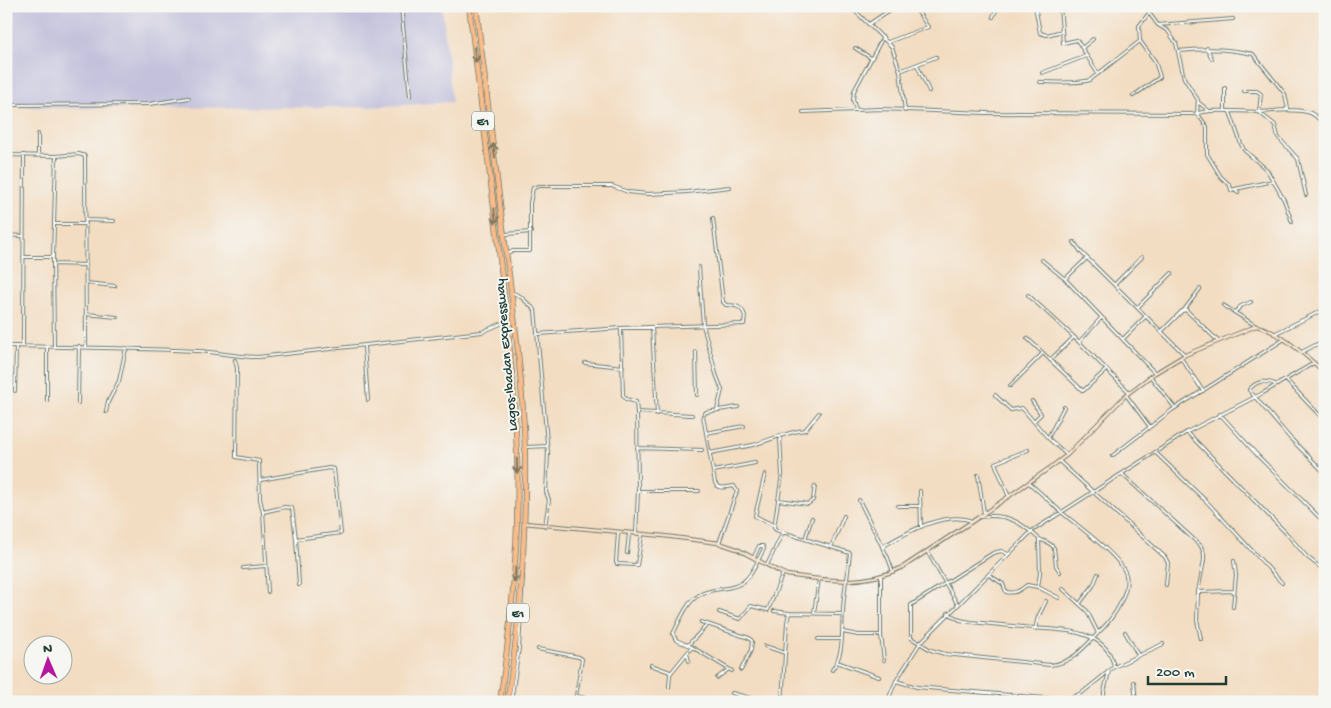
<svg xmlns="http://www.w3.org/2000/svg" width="1331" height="708" font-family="'Gochi Hand',sans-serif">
	<rect width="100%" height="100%" fill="#f6f6f2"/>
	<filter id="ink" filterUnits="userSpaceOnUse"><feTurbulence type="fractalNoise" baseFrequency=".02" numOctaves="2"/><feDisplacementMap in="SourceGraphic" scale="10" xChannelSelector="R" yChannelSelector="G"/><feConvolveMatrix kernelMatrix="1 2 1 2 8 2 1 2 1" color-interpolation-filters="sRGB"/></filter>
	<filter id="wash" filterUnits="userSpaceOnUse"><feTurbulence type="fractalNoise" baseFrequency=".0096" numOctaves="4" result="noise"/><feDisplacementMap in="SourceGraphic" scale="20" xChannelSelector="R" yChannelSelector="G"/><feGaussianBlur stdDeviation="1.12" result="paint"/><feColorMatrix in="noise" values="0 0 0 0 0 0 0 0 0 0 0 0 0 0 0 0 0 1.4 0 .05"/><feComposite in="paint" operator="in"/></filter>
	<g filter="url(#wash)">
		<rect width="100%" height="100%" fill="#f3ddc2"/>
		<path fill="#c3c1db" d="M6,6H442L452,102L371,107L55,108L6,106Z"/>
	</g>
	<g filter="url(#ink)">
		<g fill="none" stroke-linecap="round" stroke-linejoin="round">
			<defs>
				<path id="street" d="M401,6L410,96
					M850,6L892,47L900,71L905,111
					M1035,6L1040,33L1047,35L1062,31
					M1060,6L1063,43L1077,40L1098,74
					M1149,13L1158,25L1168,31L1176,43L1184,78L1198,100L1197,113L1207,127V154L1221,177L1230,185L1231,190L1235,189L1238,192
					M993,17L998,6
					M869,24L896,6
					M1158,25L1233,19
					M1140,41L1139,26L1149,13L1151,6
					M888,42L928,27L914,6
					M855,48L871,58
					M1082,48L1093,39
					M1207,48L1212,59
					M1178,51C1204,48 1228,48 1253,54L1285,94L1288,109H1286
					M917,65L929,91
					M900,71L936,57
					M1042,73L1086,56
					M1040,82C1053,82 1079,84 1090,80L1140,41L1155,61L1160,77L1133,96
					M1225,88V111
					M1244,91H1257L1261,94L1259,112L1275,125L1278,137L1298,159L1306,195
					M1198,102L1208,110
					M6,105L149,104L189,98
					M856,110L853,100L854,91L883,37
					M803,112L881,109L987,113L1194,114C1215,108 1238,112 1260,112C1275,111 1291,108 1307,112C1315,113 1319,120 1325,125
					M1230,112L1241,144L1244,150L1267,170L1284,200L1292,222
					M6,139L7,155
					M6,155L56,156L79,154L85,156L86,346
					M38,156V134
					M1235,189L1273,181
					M86,220L114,221
					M54,224H86
					M506,234L531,232
					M6,235L23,236
					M1074,242L1081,252L1185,355
					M507,254L513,251H530V203L533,188L539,186H612L628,192L648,194L687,192L730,187
					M23,257H53
					M1042,260L1065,279L1155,373
					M54,264L86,265
					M699,267L703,325L716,374L722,390L717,410
					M1065,279L1087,258
					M86,283L115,286
					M1115,284L1142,257
					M511,292L520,296L535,310L548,453L546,492L549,500L545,526
					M1028,295L1074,337L1129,392
					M1223,305L1256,326
					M1138,307L1172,273
					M1184,310L1200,289
					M1235,312L1241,306L1251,302
					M86,314L117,317
					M652,327L657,414
					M621,328L623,395L626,399L636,402L637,412L638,491L636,534
					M1162,331L1182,311L1186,310L1217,340
					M538,334L621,328L744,324L745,316C742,306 735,305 726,305L723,302L713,218
					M1274,334L1325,309
					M1027,338L1042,352
					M1123,339L1146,316
					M1079,342L1101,318
					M23,345L24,155
					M6,346C70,347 133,348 197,351C218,352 237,357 258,357L482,332L505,322
					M54,346L53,257L56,156
					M364,347L368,400
					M696,352L697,395
					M1302,352L1325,340
					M1181,358L1203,391
					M235,360L237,368L236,457L259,461L260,499L263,512L268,592
					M1050,360L1074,337
					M585,363L623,367
					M1150,376L1175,408
					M1286,380L1325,421
					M1277,385C1267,380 1256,380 1249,390L1290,438L1325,473
					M1010,386L1043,353L1083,391L1106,370
					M15,391L16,346
					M995,395L1011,410L1022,408L1048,438
					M1126,395L1150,427
					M47,401V346
					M1032,401L1041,414L1034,421
					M78,403L79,346
					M1064,407L1048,438L1067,455
					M106,412L108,402L119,381L126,348
					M637,412L692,415
					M1220,414L1258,456L1325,523
					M1187,432L1288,535L1306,556L1325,571
					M706,433L744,426
					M780,437L782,474L774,528L776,530L850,553L847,580
					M527,447L547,446
					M637,448L702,450
					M1155,452L1207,502L1282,583
					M710,453C724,450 739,448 753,445C770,440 787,432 805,430L819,413
					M1112,456L1172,410L1283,340
					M1059,461L1165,557L1168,563L1166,585
					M713,471L755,463
					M765,474L755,516L773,525
					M1122,474L1201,546L1204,554V560L1198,592L1197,620L1201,639
					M978,475L984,513
					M260,480L329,468L334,469L341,533L296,539
					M638,491H699
					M920,491L921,527
					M1009,497L995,463L1028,450
					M778,500L808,504L813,500L815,486
					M859,500L888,558L893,572
					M898,506H920
					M263,512L285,507L292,508L296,539L299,585
					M980,517C1005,513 1020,521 1038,538C1043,542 1049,541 1054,548L1056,566L1060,572
					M618,533L616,562L617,564L637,565L642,535
					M805,539L812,518
					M1039,539L1040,573L1038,587L1059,598
					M719,543L737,491L734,486C726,487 719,490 715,483L703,416L706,412L738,407
					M831,547L844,516
					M882,547C906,533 945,510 972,521
					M927,551L958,605
					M627,553L629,534
					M1008,554L1001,551L993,553L911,605V638L931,650L945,654L1050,665C1074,663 1086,645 1102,629C1113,618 1130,593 1126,575C1122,557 1075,524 1060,511C1050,502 1040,492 1029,483
					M767,565L783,532
					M243,568L265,566
					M989,575L1003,584L1006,592C1016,594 1020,590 1027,585L1038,587
					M881,576V635L884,660
					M1063,589L1087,611L1098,633
					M1198,592L1234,591
					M1080,603L1093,586L1098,574
					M1233,607L1236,575L1234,561
					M774,611L789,613
					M719,612L740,619L751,606L768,610L783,573
					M814,613L819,579
					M948,613L960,620L971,622C992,624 1012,626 1033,628C1053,630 1076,629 1094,639C1105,645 1112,655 1114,667
					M701,622L749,638L752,641L751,650L741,670
					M1035,629L1038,617L1046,601
					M843,632L858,635H880
					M1125,632L1138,655
					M818,639H842
					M688,645L707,625
					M765,646L785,653
					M538,649L579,657L582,659L575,702
					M687,654L689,661
					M837,662L879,677
					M651,665L670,672
					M832,670C845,652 841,634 843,612C843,602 845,591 846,580
					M732,671L692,647L676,640L673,634C686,608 689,592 721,589C728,588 737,587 743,582C753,575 758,559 764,549L763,546H759L754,557
					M717,678L729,669
					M896,681L917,687L1067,700L1083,692L1114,667L1163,644
					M1134,682L1136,702
					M669,687L670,674L692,647
					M732,693L764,702
					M576,696L605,702
					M511,702L519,648L523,576
					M782,702L787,623L789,613L842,614
					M887,702L896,681L920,643L1032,531L1187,432L1263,393L1314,363
					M1104,702V692L1109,671"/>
				<path id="secondary" d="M524,523L664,536L719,543L737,549L778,571L787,575C828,581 865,586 903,567L979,517L1051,467L1067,455L1126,395L1155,373L1185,355L1256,326C1277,329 1310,359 1325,373"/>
				<path id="highway" d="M469,6C477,76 486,146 495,216C504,295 514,374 517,453C520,536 512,620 500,702
					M476,6C485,83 494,159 504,235C513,308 523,380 525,453C526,536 521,620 507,702"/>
			</defs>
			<use href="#street" stroke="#697566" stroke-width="4"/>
			<use href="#secondary" stroke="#697566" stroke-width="4.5"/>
			<use href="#highway" stroke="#697566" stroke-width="6"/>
			<use href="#street" stroke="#fff" stroke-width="2"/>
			<use href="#secondary" stroke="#fde4d0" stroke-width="2.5"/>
			<use href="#highway" stroke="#f9bc8a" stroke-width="4.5"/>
		</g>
		<defs><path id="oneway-shaft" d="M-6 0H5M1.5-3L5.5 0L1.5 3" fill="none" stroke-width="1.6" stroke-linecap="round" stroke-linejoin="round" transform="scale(1.25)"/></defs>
		<g stroke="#81765b">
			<use href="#oneway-shaft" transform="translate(475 55) rotate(83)"/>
			<use href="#oneway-shaft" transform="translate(494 151) rotate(-97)"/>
			<use href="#oneway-shaft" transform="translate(495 216) rotate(83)"/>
			<use href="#oneway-shaft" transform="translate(517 466) rotate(89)"/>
			<use href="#oneway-shaft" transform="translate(515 575) rotate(93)"/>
		</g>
	</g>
	<g text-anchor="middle" stroke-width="4" stroke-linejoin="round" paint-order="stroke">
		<g fill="#f6f6f2" stroke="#60746d" stroke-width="1">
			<rect x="472" y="111.5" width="22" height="19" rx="4"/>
			<rect x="507" y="603.5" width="22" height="19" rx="4"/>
		</g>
		<g font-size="12" font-weight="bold" fill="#1f3d34">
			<text x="483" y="125">E1</text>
			<text x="518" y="617">E1</text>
		</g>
		<g font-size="14" fill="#1f3d34" stroke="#f6f6f2">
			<text transform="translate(505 355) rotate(-95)" y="5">Lagos-Ibadan Expressway</text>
		</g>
	</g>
	<rect width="1331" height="708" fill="none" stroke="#f6f6f2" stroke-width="25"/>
	<g transform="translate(48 660) rotate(358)"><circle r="24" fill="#f6f6f2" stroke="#a0aca6"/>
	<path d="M0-4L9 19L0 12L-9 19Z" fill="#b5179e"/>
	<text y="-8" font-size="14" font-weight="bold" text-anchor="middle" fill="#1f3d34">N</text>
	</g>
	<path d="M1148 676v8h78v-8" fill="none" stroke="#1f3d34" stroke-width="2.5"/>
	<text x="1156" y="676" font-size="15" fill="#1f3d34" stroke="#f6f6f2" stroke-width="4" paint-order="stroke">200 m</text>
</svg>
